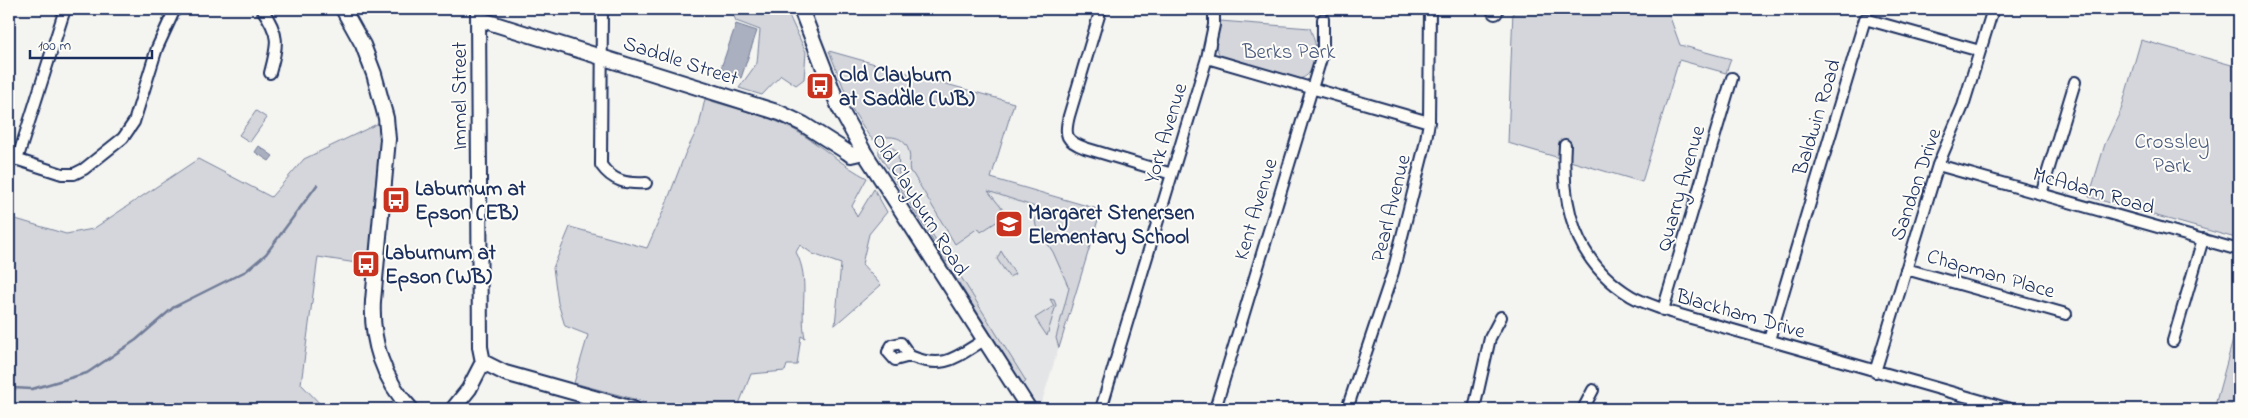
<svg xmlns="http://www.w3.org/2000/svg" width="2248" height="418" font-family="'Indie Flower',sans-serif">
	<rect width="100%" height="100%" fill="#f4f4f1"/>
	<filter id="ink" filterUnits="userSpaceOnUse"><feTurbulence type="fractalNoise" baseFrequency=".02" numOctaves="2"/><feDisplacementMap in="SourceGraphic" scale="10" xChannelSelector="R" yChannelSelector="G"/><feConvolveMatrix kernelMatrix="1 2 1 2 8 2 1 2 1" color-interpolation-filters="sRGB"/></filter>
	<g filter="url(#ink)">
		<path fill="#e4e5e6" d="M829,51L1014,103L991,178L1101,210L1040,408L984,324L888,170L879,154L874,139L869,136L852,109Z"/>
		<path fill="#d4d6db" stroke="#78829c" d="M731,9H786L806,52L804,79L796,85L781,75L762,95L739,88L757,63L760,30L736,21Z
			M1513,9H1667L1680,45L1731,59L1726,73L1679,60L1642,182L1508,143Z
			M1220,21L1310,28C1312,34 1315,41 1316,48C1317,60 1311,80 1296,79L1220,56L1216,47Z
			M2141,40L2239,67V239L2089,197L2105,144L2121,110Z
			M829,51L1014,103L991,178L1101,210L1059,348L1056,338L1069,288L1053,252L1036,226L1035,220L1041,209L988,191L1004,211V217L981,232L978,228L955,244L913,174L910,172C908,165 911,158 909,152C905,135 887,134 875,141L869,136L852,109Z
			M705,99C738,110 774,116 803,135C825,149 844,166 867,178L852,206L857,217L874,189L887,212L869,234L862,264L881,285L835,325L841,264L813,254L800,245L796,252C811,281 799,307 805,338L801,336L797,365H787L785,371L751,374L737,409H653L649,403L574,383L588,335L565,326L558,303L553,268L570,227L647,248L665,207L685,154L699,126Z
			M256,111L267,118L250,142L239,135Z
			M379,123L381,157L369,265L318,257L301,384L325,409H9V217L66,234L93,229L198,159L271,197L304,159Z
			M887,147C905,146 895,170 901,184L949,261L946,262L879,154V150Z
			M1001,251L1015,274L1009,277L997,259Z
			M956,269L1026,381L1023,385L952,272Z
			M1050,299L1054,300L1056,305L1047,336L1035,318L1054,306Z
			M2239,318V409H2214Z"/>
		<path fill="#aab0bf" stroke="#717c98" d="M736,24L757,31L741,78L720,71Z
			M259,146L273,156L269,161L255,152Z"/>
		<g fill="none" stroke-linecap="round" stroke-linejoin="round">
			<path stroke="#717c98" stroke-width="2.5" d="M9,390L13,388L32,389L87,373L136,340L174,307L246,271L266,254L317,185"/>
			<defs>
				<path id="street" d="M262,9C280,35 278,43 270,73
					M602,9L601,165C613,182 627,184 646,183
					M1101,9L1069,116C1064,136 1066,141 1085,148L1172,174
					M1207,58L1429,122
					M1565,145C1561,206 1575,262 1631,296C1643,303 1658,307 1670,312L2010,409
					M9,157L62,174H74L84,169L123,138L134,122L157,48L175,9
					M17,160L65,9
					M1938,165L2239,250
					M2041,194L2075,82
					M1906,269L2066,314
					M1663,310L1732,78
					M1769,340L1865,19L1980,51
					M2173,341L2203,239
					M910,356L895,360L888,352L892,345L901,343L910,356C944,370 955,358 984,340
					M1875,372L1938,165L1963,106L1993,9
					M1101,409L1207,58L1214,25V9
					M1215,409L1323,52V19
					M1347,409L1393,272L1425,145L1429,122L1430,9
					M1474,409L1490,338L1501,317
					M1583,409L1593,390"/>
				<path id="secondary" d="M343,9L363,45L374,74L386,118L388,139L373,301C371,341 383,380 411,409
					M478,9L480,347L483,362L505,373L633,409
					M801,9L839,107L864,152L1029,409
					M1495,12V9
					M479,19L780,113L803,124L847,152L851,155L864,152
					M453,409L469,389L483,362"/>
			</defs>
			<use href="#street" stroke="#1b2f5e" stroke-width="14"/>
			<use href="#secondary" stroke="#1b2f5e" stroke-width="18"/>
			<use href="#street" stroke="#fdfcf7" stroke-width="10"/>
			<use href="#secondary" stroke="#fdfcf7" stroke-width="14"/>
		</g>
	</g>
	<defs>
		<symbol id="bus-square" viewBox="-11 -11 22 22"><rect x="-9" y="-9" width="18" height="18" rx="4" fill="#c8321e" stroke="#fdfcf7"/><path d="M-5-6H5V4H4V6H2V4H-2V6H-4V4H-5ZM-3.5-4V0h7V-4ZM-3.5 1.2v1.5H-2V1.2ZM2 1.2v1.5H3.5V1.2Z" fill="#fff"/></symbol>
		<symbol id="school-square" viewBox="-11 -11 22 22"><rect x="-9" y="-9" width="18" height="18" rx="4" fill="#c8321e" stroke="#fdfcf7"/><path d="M0-5L7-2L0 1L-7-2ZM-4 1L0 2.5L4 1V4Q0 6-4 4Z" fill="#fff"/></symbol>
	</defs>
	<g fill-rule="evenodd">
		<use href="#bus-square" x="804" y="70" width="32" height="32"/>
		<use href="#bus-square" x="380" y="184" width="32" height="32"/>
		<use href="#school-square" x="993" y="208" width="32" height="32"/>
		<use href="#bus-square" x="350" y="248" width="32" height="32"/>
	</g>
	<g text-anchor="middle" stroke-width="4" stroke-linejoin="round" paint-order="stroke">
		<g font-size="21" fill="#49597d" stroke="#fdfcf7">
			<text x="1289" y="58">Berks Park</text>
			<text x="2172" y="148">Crossley<tspan x="2172" dy="24">Park</tspan></text>
		</g>
		<g font-size="21" fill="#1b2f5e" stroke="#fdfcf7">
			<text transform="translate(681 60) rotate(18)" y="7">Saddle Street</text>
			<text transform="translate(459 96) rotate(-90)" y="7">Immel Street</text>
			<text transform="translate(1816 117) rotate(-73)" y="7">Baldwin Road</text>
			<text transform="translate(1165 133) rotate(-73)" y="7">York Avenue</text>
			<text transform="translate(1915 184) rotate(-71)" y="7">Sandon Drive</text>
			<text transform="translate(1680 188) rotate(-74)" y="7">Quarry Avenue</text>
			<text transform="translate(2094 190) rotate(16)" y="7">McAdam Road</text>
			<text transform="translate(921 204) rotate(58)" y="7">Old Clayburn Road</text>
			<text transform="translate(1390 208) rotate(-76)" y="7">Pearl Avenue</text>
			<text transform="translate(1255 209) rotate(-73)" y="7">Kent Avenue</text>
			<text transform="translate(1991 273) rotate(16)" y="7">Chapman Place</text>
			<text transform="translate(1741 313) rotate(16)" y="7">Blackham Drive</text>
		</g>
		<g font-size="21" font-weight="bold" fill="#1b2f5e" stroke="#fdfcf7" text-anchor="start">
			<text x="839" y="81">Old Clayburn<tspan x="839" dy="24">at Saddle (WB)</tspan></text>
			<text x="415" y="195">Laburnum at<tspan x="415" dy="24">Epson (EB)</tspan></text>
			<text x="1028" y="219">Margaret Stenersen<tspan x="1028" dy="24">Elementary School</tspan></text>
			<text x="385" y="259">Laburnum at<tspan x="385" dy="24">Epson (WB)</tspan></text>
		</g>
	</g>
	<rect width="2248" height="418" fill="none" stroke="#fdfcf7" stroke-width="30"/>
	<rect x="15" y="15" width="2218" height="388" fill="none" stroke="#1b2f5e" stroke-width="2" filter="url(#ink)"/>
	<path d="M30 50v8h122v-8" fill="none" stroke="#1b2f5e" stroke-width="2.5"/>
	<text x="38" y="50" font-size="15" fill="#1b2f5e" stroke="#fdfcf7" stroke-width="4" paint-order="stroke">100 m</text>
</svg>
